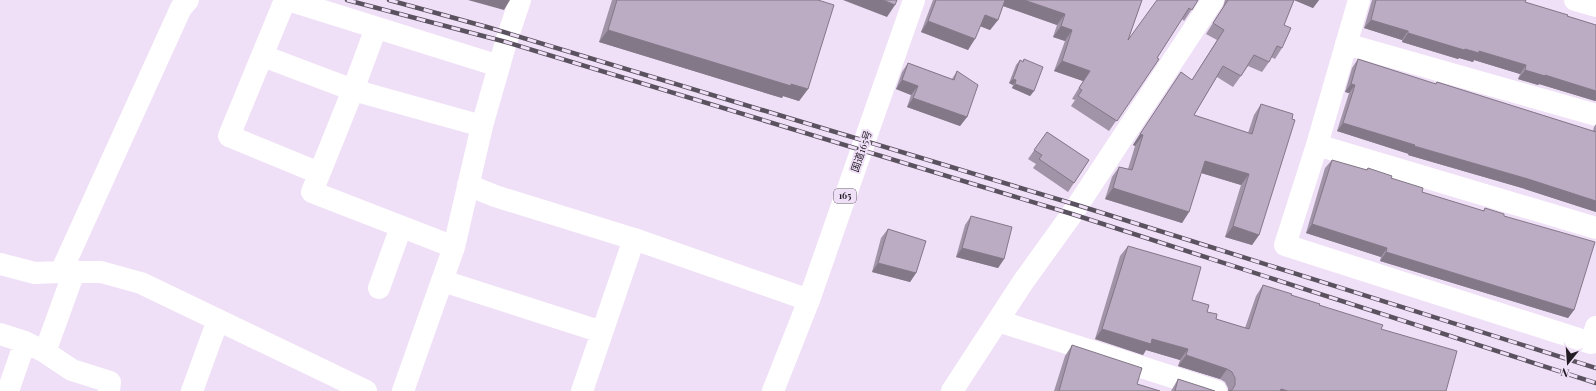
<svg xmlns="http://www.w3.org/2000/svg" width="1596" height="391" font-family="'Playfair Display','Noto Sans JP',serif">
	<rect width="100%" height="100%" fill="#efdff7"/>
	<g fill="none" stroke-linecap="round" stroke-linejoin="round">
		<path stroke="#fff" stroke-width="22" d="M285,0L229,136L319,173
			M288,0L499,66
			M1359,0L1317,145L1285,245L1591,343L1596,327
			M1575,0L1596,6
			M376,28L353,90L312,192L454,247
			M1346,44L1596,115
			M263,56L353,90L482,126
			M1317,145L1596,228
			M468,185L495,196L634,239L809,300
			M0,264L35,273L61,272H101L141,283L366,391
			M61,272L181,8L188,0
			M443,281L602,332
			M379,288L401,227
			M998,321L1216,391
			M0,334L25,342L45,352L74,272
			M45,352L72,370L110,382L109,391
			M8,391L25,342
			M192,391L218,320
			M403,391L454,247L482,126L506,42L520,0
			M582,391L634,239
			M952,391L1023,282L1072,214L1213,0"/>
		<path stroke="#fff" stroke-width="22" d="M773,391L809,300L914,0"/>
		<defs>
			<path id="rail" d="M347,0L506,42L1072,214L1596,383
				M389,0L487,27L1077,205L1596,368"/>
		</defs>
		<use href="#rail" stroke="#5b525f" stroke-width="4.5"/>
		<use href="#rail" stroke="#efdff7" stroke-width="3" stroke-dasharray="9" stroke-linecap="butt"/>
	</g>
	<path fill="#a193a8" d="M612,0H818L808,89L799,101L783,96L782,98L599,42Z
		M933,0H1142L1128,40L1198,0L1184,21L1182,19L1157,58L1159,59L1109,131L1071,106L1075,100L1072,99L1083,81L1054,71L1065,41L1053,37L1057,25L1003,6L998,20L990,30L980,26L968,50L921,32Z
		M1225,0H1319L1313,8L1294,0L1284,25L1282,48L1275,59L1271,57L1269,62L1262,72L1248,66L1233,87L1217,77L1194,115L1248,133L1254,115L1261,104L1259,235L1252,245L1225,237L1241,185L1201,173L1189,212L1182,223L1105,199L1112,177L1119,167L1128,169L1135,146L1133,145L1181,72L1192,80L1217,40L1206,34L1223,7Z
		M1372,0H1526L1525,2L1567,16L1596,25V101L1539,84L1538,85L1518,79L1520,74L1474,60L1473,62L1459,58L1458,59L1402,42V40L1364,28Z
		M1024,59L1034,91L1030,96L1012,88L1013,85L1009,83L1016,65L1020,60L1023,61Z
		M1358,59L1435,84L1437,82L1593,131L1594,127L1596,124V212L1522,188L1408,155L1409,154L1337,131L1349,93L1345,92L1352,68Z
		M908,63L952,79L957,71L967,117L960,126L907,107L911,95L896,89L902,72Z
		M1047,132L1089,160L1068,192L1033,168L1036,164L1028,159Z
		M1332,160L1366,170L1368,168L1391,178L1422,192L1483,211L1485,208L1504,216L1574,310L1568,318L1380,261L1381,257L1306,233L1325,168Z
		M971,216L1004,259L998,268L956,257L965,225Z
		M888,229L916,273L910,282L872,272L881,238Z
		M1128,246L1192,300L1207,312L1216,319L1245,328L1256,296L1263,285L1319,305L1381,329L1446,391H1228V388L1225,382L1220,379L1178,366L1180,360L1146,350L1143,355L1095,339L1120,256Z
		M1072,345L1137,384L1160,391H1054L1065,356Z
		M1178,379L1215,391H1171Z"/>
	<path fill="#837888" d="M468,0H510L504,10Z
		M843,0H883L895,5L887,17Z
		M1003,0H1024L1065,14L1057,25L1000,5Z
		M1294,0H1319L1313,8Z
		M985,15L998,20L990,30L977,25Z
		M1371,20L1408,31L1402,40L1364,28Z
		M928,21L975,39L968,50L921,32Z
		M1061,26L1072,30L1065,41L1053,37Z
		M608,30L791,84L808,89L799,101L783,96L782,98L599,42Z
		M1408,33L1465,49L1479,51L1526,65L1520,74L1474,60L1473,62L1459,58L1458,59L1402,42Z
		M1062,61L1090,71L1083,81L1054,71Z
		M1525,70L1545,75L1596,91V100L1595,101L1539,84L1538,85L1518,79Z
		M1013,79L1016,80L1013,85L1009,83Z
		M902,80L918,86L911,95L896,89Z
		M1015,84L1034,91L1030,96L1012,88Z
		M1351,84L1355,85L1349,93L1345,92Z
		M913,98L967,117L960,126L907,107Z
		M1343,123L1415,145L1409,154L1337,131Z
		M1140,134L1143,135L1135,146L1133,145Z
		M1414,146L1528,179L1596,201V212L1522,188L1408,155Z
		M1205,161L1249,174L1241,185L1198,172Z
		M1113,188L1189,212L1182,223L1105,199Z
		M1312,224L1387,248L1381,257L1306,233Z
		M1233,226L1259,235L1252,245L1225,237Z
		M962,248L1004,259L998,268L956,257Z
		M1386,252L1574,310L1568,318L1380,261Z
		M878,263L916,273L910,282L872,272Z
		M1102,329L1152,339L1188,349L1180,360L1146,350L1143,355L1095,339Z
		M1186,355L1227,369L1220,379L1178,366Z
		M1281,389L1288,391H1279Z"/>
	<path fill="#bbabc3" stroke="#837888" d="M617,0H818L834,5L808,89L791,84V86L608,30Z
		M883,0H897L895,5Z
		M936,0H1005L998,20L985,15L975,39L928,21Z
		M1024,0H1142L1128,40L1157,0H1198L1192,10L1189,8L1157,58L1159,59L1117,121L1078,96L1082,90L1079,88L1090,71L1062,61L1072,30L1061,26L1065,14Z
		M1228,0H1294L1284,25L1291,28L1282,48L1277,46L1269,62L1254,55L1241,76L1223,66L1194,115L1252,134L1261,104L1293,114L1292,119L1295,120L1259,235L1233,226L1249,174L1205,161L1189,212L1113,188L1119,167L1132,170L1143,135L1140,134L1181,72L1192,80L1224,30L1213,23Z
		M1376,0H1526L1525,2L1568,15L1567,16L1596,25V91L1545,75V76L1525,70L1526,65L1479,51V53L1465,49L1464,50L1408,33V31L1371,20Z
		M1024,59L1043,67L1034,91L1015,84L1016,80L1013,79L1020,60L1023,62Z
		M1358,59L1436,84L1437,82L1596,132V201L1528,179L1414,146L1415,145L1343,123L1355,85L1351,84Z
		M908,63L954,80L957,71L978,85L967,117L913,98L918,86L902,80Z
		M1047,132L1089,160L1074,183L1039,159L1042,155L1034,150Z
		M1332,160L1367,170L1368,168L1392,176L1391,178L1423,188L1422,192L1484,211L1485,208L1504,214V216L1595,242L1574,310L1386,252L1387,248L1312,224Z
		M971,216L1012,227L1004,259L962,248Z
		M888,229L926,241L916,273L878,263Z
		M1128,246L1201,267L1192,300L1209,305L1207,312L1217,314L1216,319L1249,329L1263,285L1292,294L1291,295L1320,304L1319,305L1383,325L1381,329L1457,351L1446,391H1288L1281,389L1280,391H1229L1232,390L1235,385V378L1232,372L1227,369L1186,355L1188,349L1152,339L1151,344L1102,329Z
		M1072,345L1142,368L1137,384L1160,391H1059Z
		M1178,379L1215,391H1175Z"/>
	<g text-anchor="middle" stroke-width="4" stroke-linejoin="round" paint-order="stroke">
		<rect fill="#efdff7" stroke="#605664" stroke-width="1" x="834" y="189" width="22" height="14" rx="3"/>
		<g font-size="9" font-weight="bold" fill="#221c25">
			<text x="845" y="199">165</text>
		</g>
		<g font-size="10" fill="#221c25" stroke="#efdff7">
			<text transform="translate(861 151) rotate(-71)" y="4">国道165号</text>
		</g>
	</g>
	<g transform="translate(1568 363) rotate(197)" stroke="#efdff7" stroke-width="3" paint-order="stroke">
	<path d="M0-3L7 15L0 10L-7 15Z" fill="#221c25"/>
	<text y="-6" font-size="11" font-weight="bold" text-anchor="middle" fill="#221c25">N</text>
	</g>
</svg>
